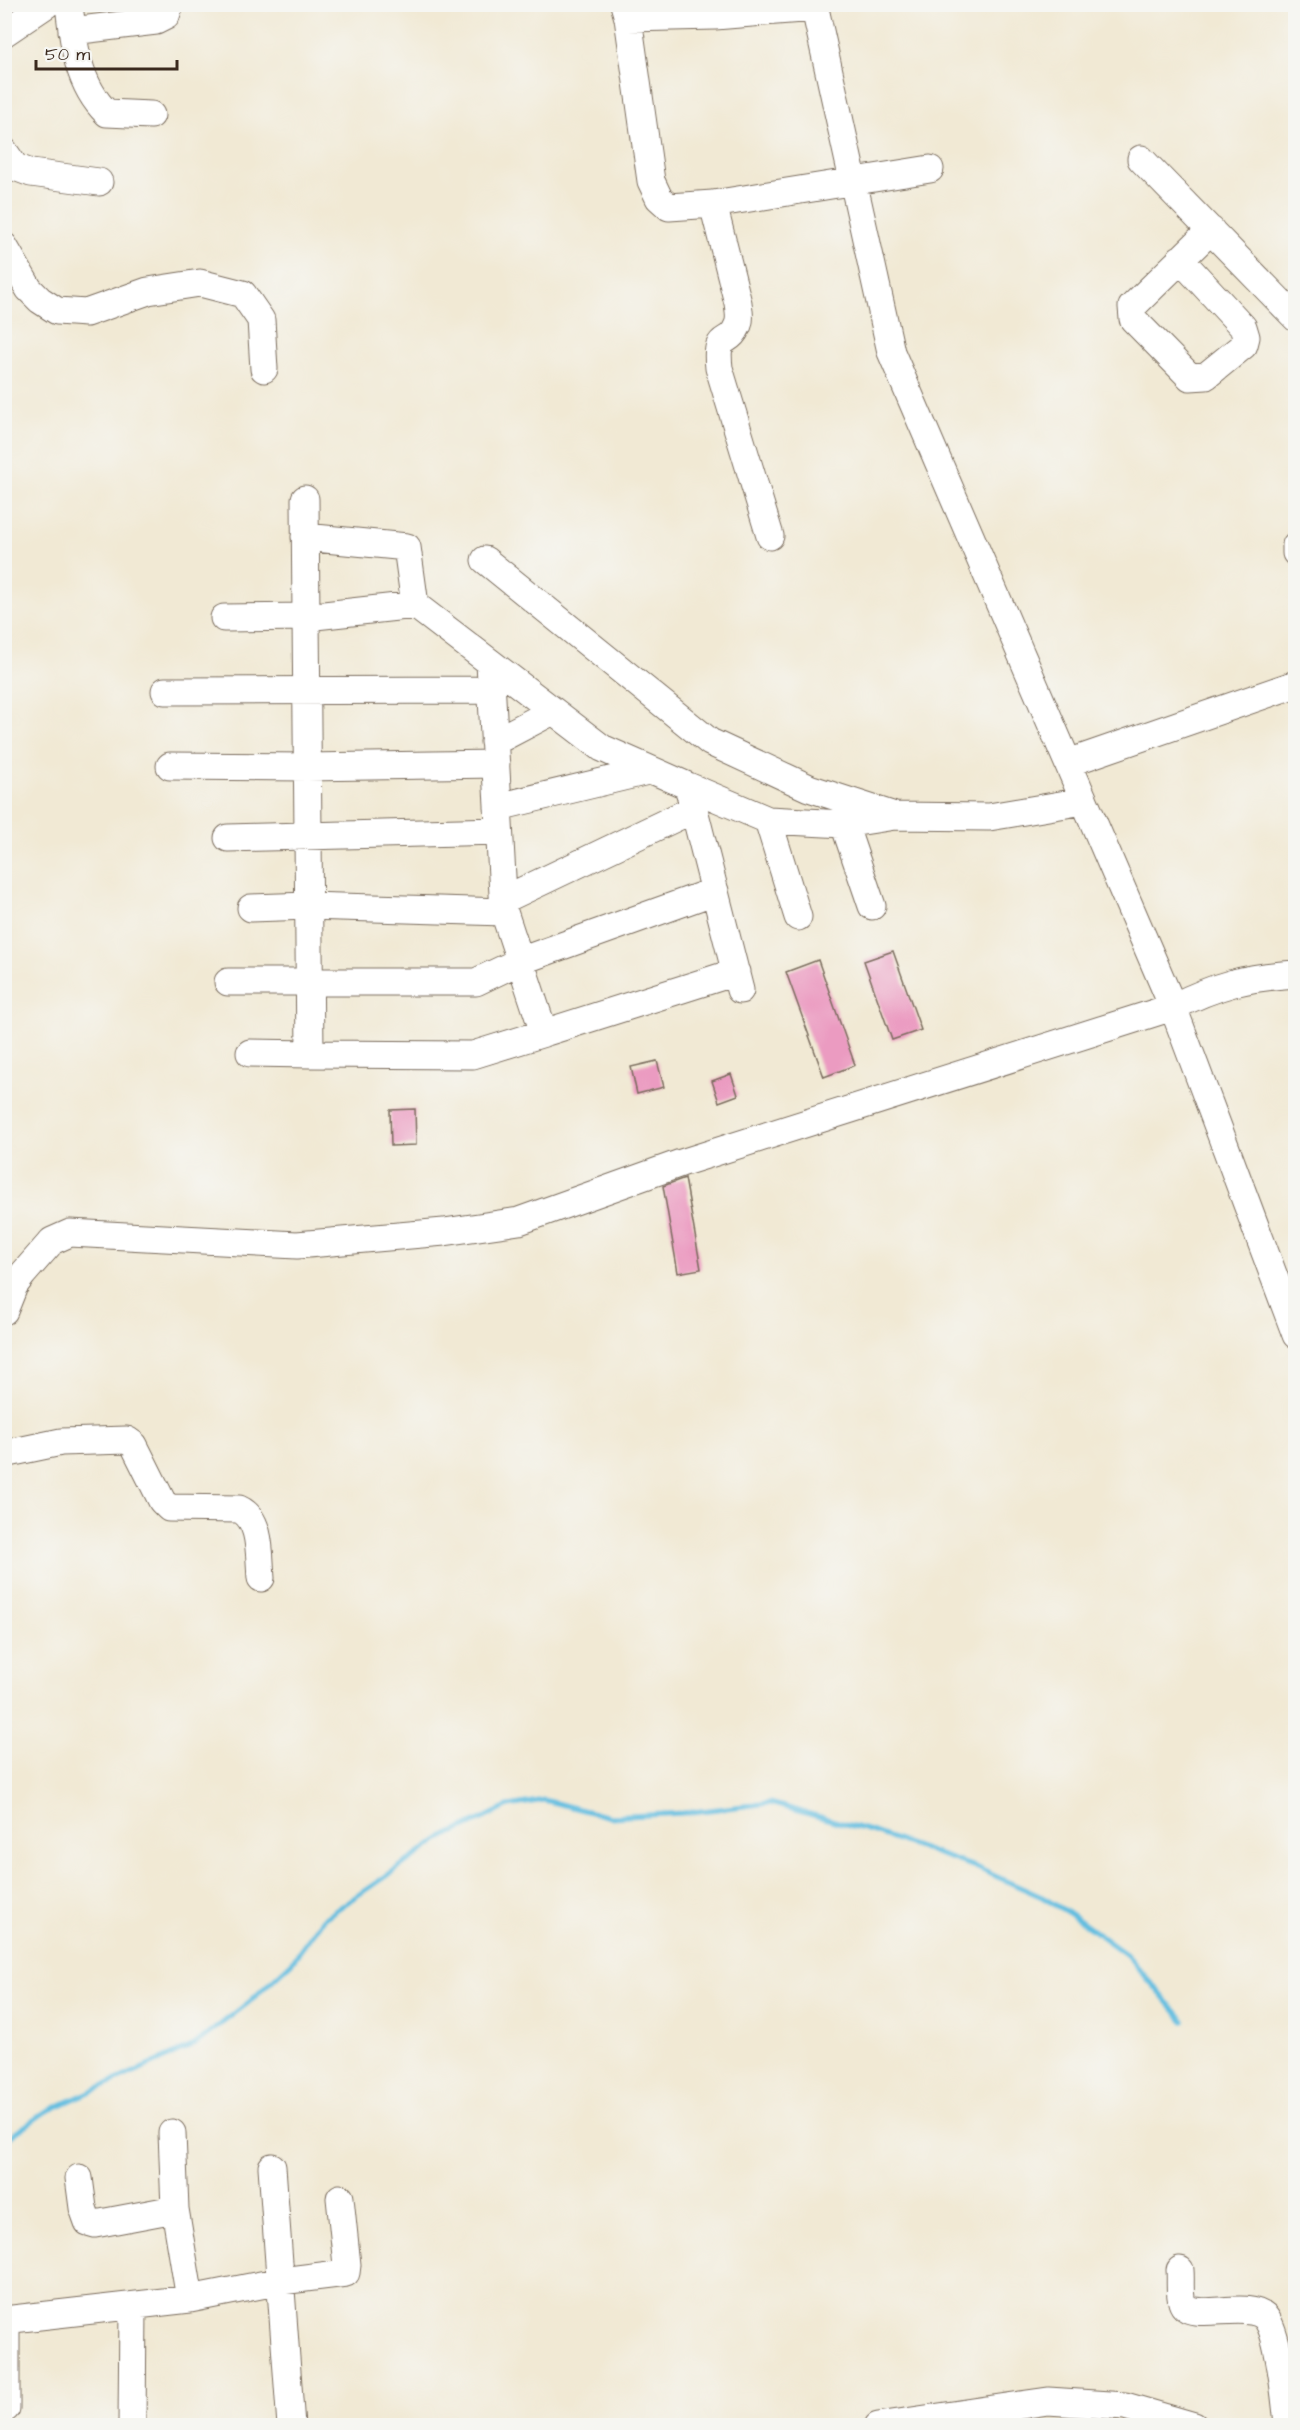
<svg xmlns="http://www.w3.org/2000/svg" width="1300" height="2430" font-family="'Architects Daughter',sans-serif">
	<rect width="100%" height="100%" fill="#f6f6f2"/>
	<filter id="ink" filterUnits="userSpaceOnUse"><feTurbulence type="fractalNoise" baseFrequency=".0167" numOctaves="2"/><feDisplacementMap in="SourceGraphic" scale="12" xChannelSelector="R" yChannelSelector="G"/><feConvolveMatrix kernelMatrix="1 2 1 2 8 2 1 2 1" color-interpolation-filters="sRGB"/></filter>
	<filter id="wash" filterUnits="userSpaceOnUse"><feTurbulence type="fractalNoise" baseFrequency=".008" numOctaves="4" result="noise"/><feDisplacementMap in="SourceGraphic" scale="24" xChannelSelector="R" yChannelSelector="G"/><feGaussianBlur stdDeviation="1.35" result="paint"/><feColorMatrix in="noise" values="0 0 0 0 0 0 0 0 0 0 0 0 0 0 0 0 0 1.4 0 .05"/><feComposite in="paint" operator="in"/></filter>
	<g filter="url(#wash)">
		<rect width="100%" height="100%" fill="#f1e9d4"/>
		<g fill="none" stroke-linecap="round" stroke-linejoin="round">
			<path stroke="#62bee0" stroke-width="5" d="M4,2141L45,2112L194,2045L249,2002L292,1962L323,1919L440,1839L509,1806L544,1800L610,1817L683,1813L770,1803L874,1832L975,1867L1042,1897L1072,1915L1127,1955L1184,2021"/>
		</g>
		<g id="blocks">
			<path fill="#eb9bc1" d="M893,951L921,1030L892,1040L864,961Z
				M818,960L855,1065L824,1077L786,972Z
				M657,1061L664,1087L637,1094L631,1067Z
				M731,1074L738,1095L719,1102L712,1081Z
				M415,1109L416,1145L391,1146L390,1110Z
				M685,1178L701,1269L678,1273L663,1186Z"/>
		</g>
	</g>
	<g filter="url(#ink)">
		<use href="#blocks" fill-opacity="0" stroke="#7b6d5e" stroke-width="1.5"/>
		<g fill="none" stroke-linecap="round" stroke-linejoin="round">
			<defs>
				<path id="minor" d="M69,4C73,43 78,85 107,113L151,115
					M624,4L628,18L715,16L815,8
					M814,4L891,352L1173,1007L1296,1335
					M628,18L651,181L659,198L669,207L713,204L930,169
					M72,31L156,21L166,16L170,4
					M4,33L47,4
					M4,151L15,167L31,173L99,182
					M1141,159L1296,318
					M713,204L738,303C739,311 741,320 737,327C728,348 715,330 719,368L770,536
					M4,246L29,289L40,300L57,311L86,313L148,291L200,283L243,294L261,320L264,369
					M1180,259L1243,327L1246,337L1244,345L1206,376L1190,377L1133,319L1132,307L1211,230
					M305,499L306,617L415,605L602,748L688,786
					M305,537L407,547L415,605
					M1296,545V553
					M485,560L710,742L809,788L895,816
					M224,618L306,617L310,1054L473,1055L544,1033L504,912L490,663
					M165,691L492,690
					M494,742L553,711
					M1068,763L1296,684
					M170,766L307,767L496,764
					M498,807L652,770
					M228,838L499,831
					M503,900L694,809
					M872,906L844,824L895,816L989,817L1084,801
					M251,908L308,906L504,912
					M798,917L768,820L844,824
					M228,982H476L520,961L715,891
					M740,990L688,786L768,820
					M528,1038L736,972
					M250,1053L310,1054
					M4,1311L14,1286L23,1274L52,1241L70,1233L297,1245L444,1232L519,1221L681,1163L1173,1007C1217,985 1246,977 1296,974
					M4,1454L61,1442L127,1440L134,1445L162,1501L169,1508L239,1509C262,1519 259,1557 261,1578
					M172,2133L175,2209L190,2299
					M272,2167L291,2426
					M79,2178L83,2208L88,2222L95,2224L175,2209
					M1180,2270C1181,2280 1179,2293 1182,2302C1189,2324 1246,2299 1265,2317C1279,2332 1286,2403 1288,2426
					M4,2320L190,2299L281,2281L346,2273L347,2265L340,2198
					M6,2320V2408
					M132,2426L133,2306
					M878,2426L1048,2401L1125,2406L1194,2426"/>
			</defs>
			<use href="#minor" stroke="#7b6d5e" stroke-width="29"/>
			<use href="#minor" stroke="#fff" stroke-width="27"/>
		</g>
	</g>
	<rect width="1300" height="2430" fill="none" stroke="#f6f6f2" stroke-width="24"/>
	<path d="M36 60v9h141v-9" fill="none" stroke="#3b2a1e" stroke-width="3"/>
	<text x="45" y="60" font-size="18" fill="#3b2a1e" stroke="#f6f6f2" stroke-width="4.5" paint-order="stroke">50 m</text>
</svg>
